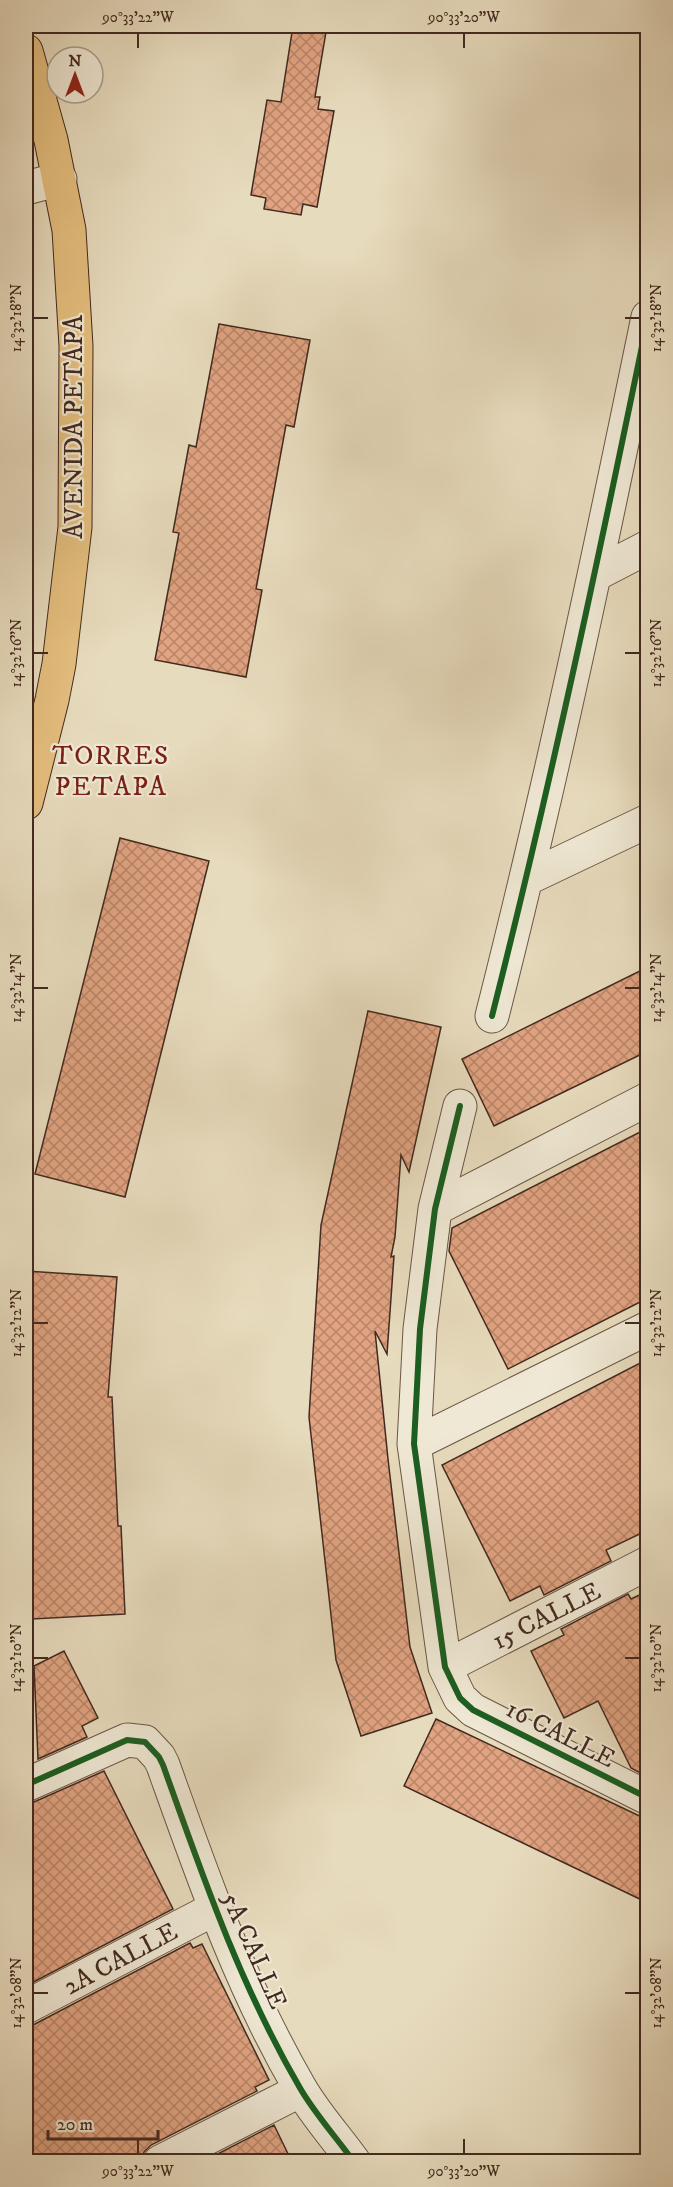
<svg xmlns="http://www.w3.org/2000/svg" width="673" height="2187" font-family="'IM FELL DW Pica',serif">
	<defs>
		<pattern id="building-cross-hatch" width="8" height="8" patternUnits="userSpaceOnUse" patternTransform="scale(1.5)"><rect width="8" height="8" fill="#e1a381"/><path d="M0 0l8 8M0 8l8-8" fill="none" stroke="#b88569"/></pattern>
	</defs>
	<rect width="100%" height="100%" fill="#e7dbbd"/>
	<filter id="stains"><feTurbulence type="fractalNoise" baseFrequency=".00333" numOctaves="4"/><feColorMatrix values="0 0 0 0 .2 0 0 0 0 .09 0 0 0 0 .02 0 0 0 .5 -.17"/></filter>
	<radialGradient id="worn" r=".72"><stop offset=".6" stop-color="#630" stop-opacity="0"/><stop offset="1" stop-color="#630" stop-opacity=".3"/></radialGradient>
	<path fill="url(#building-cross-hatch)" stroke="#42291f" stroke-width="1.5" d="M293,26H327L315,97H320L318,109L334,111L317,207L303,204L301,215L264,209L266,198L251,195L267,100L281,102Z
		M219,324L310,340L294,427L286,425L256,589L262,590L246,677L155,660L179,533L173,532L189,445L196,447Z
		M120,838L209,861L125,1197L35,1174Z
		M648,967V1051L494,1126L462,1059Z
		M368,1011L441,1027L409,1172L401,1155L395,1237L391,1257L394,1256L387,1354L375,1331L388,1459L410,1647L432,1713L361,1736L336,1660L309,1417L321,1225Z
		M648,1128V1298L508,1369L449,1251L452,1228Z
		M26,1271L117,1277L108,1397H112L118,1526H121L125,1614L32,1619L27,1489H26Z
		M648,1359V1530L606,1550L611,1561L544,1595L540,1586L510,1601L442,1465Z
		M648,1591V1777L631,1768L598,1701L564,1718L531,1651L564,1635L561,1629L628,1594L631,1599Z
		M64,1651L98,1718L82,1726L87,1737L38,1759L34,1666Z
		M436,1719L648,1820V1903L404,1786Z
		M104,1771L173,1909L26,1986V1803L34,1802Z
		M190,1943L193,1948L202,1944L269,2080L255,2087L257,2091L151,2145L144,2152L141,2162H26V2026L35,2024Z
		M274,2125L292,2162H202Z"/>
	<g fill="none" stroke-linecap="round" stroke-linejoin="round">
		<defs>
			<path id="minor" d="M26,188L60,179
				M596,574L648,547
				M526,879L648,821
				M492,1016C551,784 600,551 648,317
				M460,1106L435,1209L420,1329L414,1444L445,1667L460,1698L473,1710L648,1798
				M435,1209L648,1099
				M414,1444L648,1328
				M445,1667L648,1563
				M26,1785L127,1740L145,1742L159,1757L163,1765C203,1877 240,1985 300,2088C315,2114 336,2137 354,2162
				M26,2007L214,1909
				M160,2162L301,2090"/>
			<path id="major" d="M26,51L51,140L69,230L76,346L75,527L59,664L52,700L26,803"/>
		</defs>
		<use href="#minor" stroke="#6b5646" stroke-width="35"/>
		<use href="#major" stroke="#42291f" stroke-width="35"/>
		<use href="#minor" stroke="#efe8d4" stroke-width="33"/>
		<use href="#major" stroke="#e4be7e" stroke-width="33"/>
		<defs>
			<path id="cycleway" d="M492,1016C551,784 600,551 648,317
				M460,1106L435,1209L420,1329L414,1444L445,1667L460,1698L473,1710L648,1798
				M26,1785L127,1740L145,1742L159,1757L163,1765C203,1877 240,1985 300,2088C315,2114 336,2137 354,2162"/>
		</defs>
		<use href="#cycleway" stroke="#efe8d4" stroke-width="10"/>
		<use href="#cycleway" stroke="#1b5e20" stroke-width="6"/>
	</g>
	<path fill="none" stroke="#42291f" stroke-width="2" d="M138,33V48M464,33V48M33,318H48M625,318H640M33,653H48M625,653H640M33,988H48M625,988H640M33,1323H48M625,1323H640M33,1658H48M625,1658H640M33,1993H48M625,1993H640M138,2139V2154M464,2139V2154"/>
	<g text-anchor="middle" stroke-width="4.5" stroke-linejoin="round" paint-order="stroke">
		<g font-size="26" fill="#42291f" stroke="#efe8d4">
			<text transform="translate(73 427) rotate(-90)" y="9">AVENIDA PETAPA</text>
			<text transform="translate(546 1615) rotate(-27)" y="9">15 CALLE</text>
			<text transform="translate(561 1733) rotate(27)" y="9">16 CALLE</text>
			<text transform="translate(255 1950) rotate(66)" y="9">5A CALLE</text>
			<text transform="translate(120 1958) rotate(-28)" y="9">2A CALLE</text>
		</g>
		<g font-size="27" letter-spacing="1.5" fill="#7a1f14" stroke="#efe8d4">
			<text x="111" y="764">TORRES<tspan x="111" dy="31">PETAPA</tspan></text>
		</g>
	</g>
	<rect width="673" height="2187" fill="none" stroke="#e7dbbd" stroke-width="66"/>
	<g transform="translate(75 75)"><circle r="28" fill="#efe8d4" stroke="#aa9c8c" stroke-width="1.5"/>
	<path d="M0-4.5L10 22L0 15L-10 22Z" fill="#8f2418"/>
	<text y="-9" font-size="16" font-weight="bold" text-anchor="middle" fill="#42291f">N</text>
	</g>
	<path d="M48 2130v9h110v-9" fill="none" stroke="#42291f" stroke-width="3"/>
	<text x="57" y="2130" font-size="18" fill="#42291f" stroke="#efe8d4" stroke-width="4.5" paint-order="stroke">20 m</text>
	<rect x="33" y="33" width="607" height="2121" fill="none" stroke="#42291f" stroke-width="2"/>
	<g font-size="15" text-anchor="middle" fill="#42291f">
		<text x="138" y="22">90°33'22"W</text>
		<text x="464" y="22">90°33'20"W</text>
		<text transform="translate(16 318) rotate(-90)" y="5">14°32'18"N</text>
		<text transform="translate(656 318) rotate(-90)" y="5">14°32'18"N</text>
		<text transform="translate(16 653) rotate(-90)" y="5">14°32'16"N</text>
		<text transform="translate(656 653) rotate(-90)" y="5">14°32'16"N</text>
		<text transform="translate(16 988) rotate(-90)" y="5">14°32'14"N</text>
		<text transform="translate(656 988) rotate(-90)" y="5">14°32'14"N</text>
		<text transform="translate(16 1323) rotate(-90)" y="5">14°32'12"N</text>
		<text transform="translate(656 1323) rotate(-90)" y="5">14°32'12"N</text>
		<text transform="translate(16 1658) rotate(-90)" y="5">14°32'10"N</text>
		<text transform="translate(656 1658) rotate(-90)" y="5">14°32'10"N</text>
		<text transform="translate(16 1993) rotate(-90)" y="5">14°32'08"N</text>
		<text transform="translate(656 1993) rotate(-90)" y="5">14°32'08"N</text>
		<text x="138" y="2176">90°33'22"W</text>
		<text x="464" y="2176">90°33'20"W</text>
	</g>
	<rect width="100%" height="100%" filter="url(#stains)"/>
	<rect width="100%" height="100%" fill="url(#worn)"/>
</svg>
